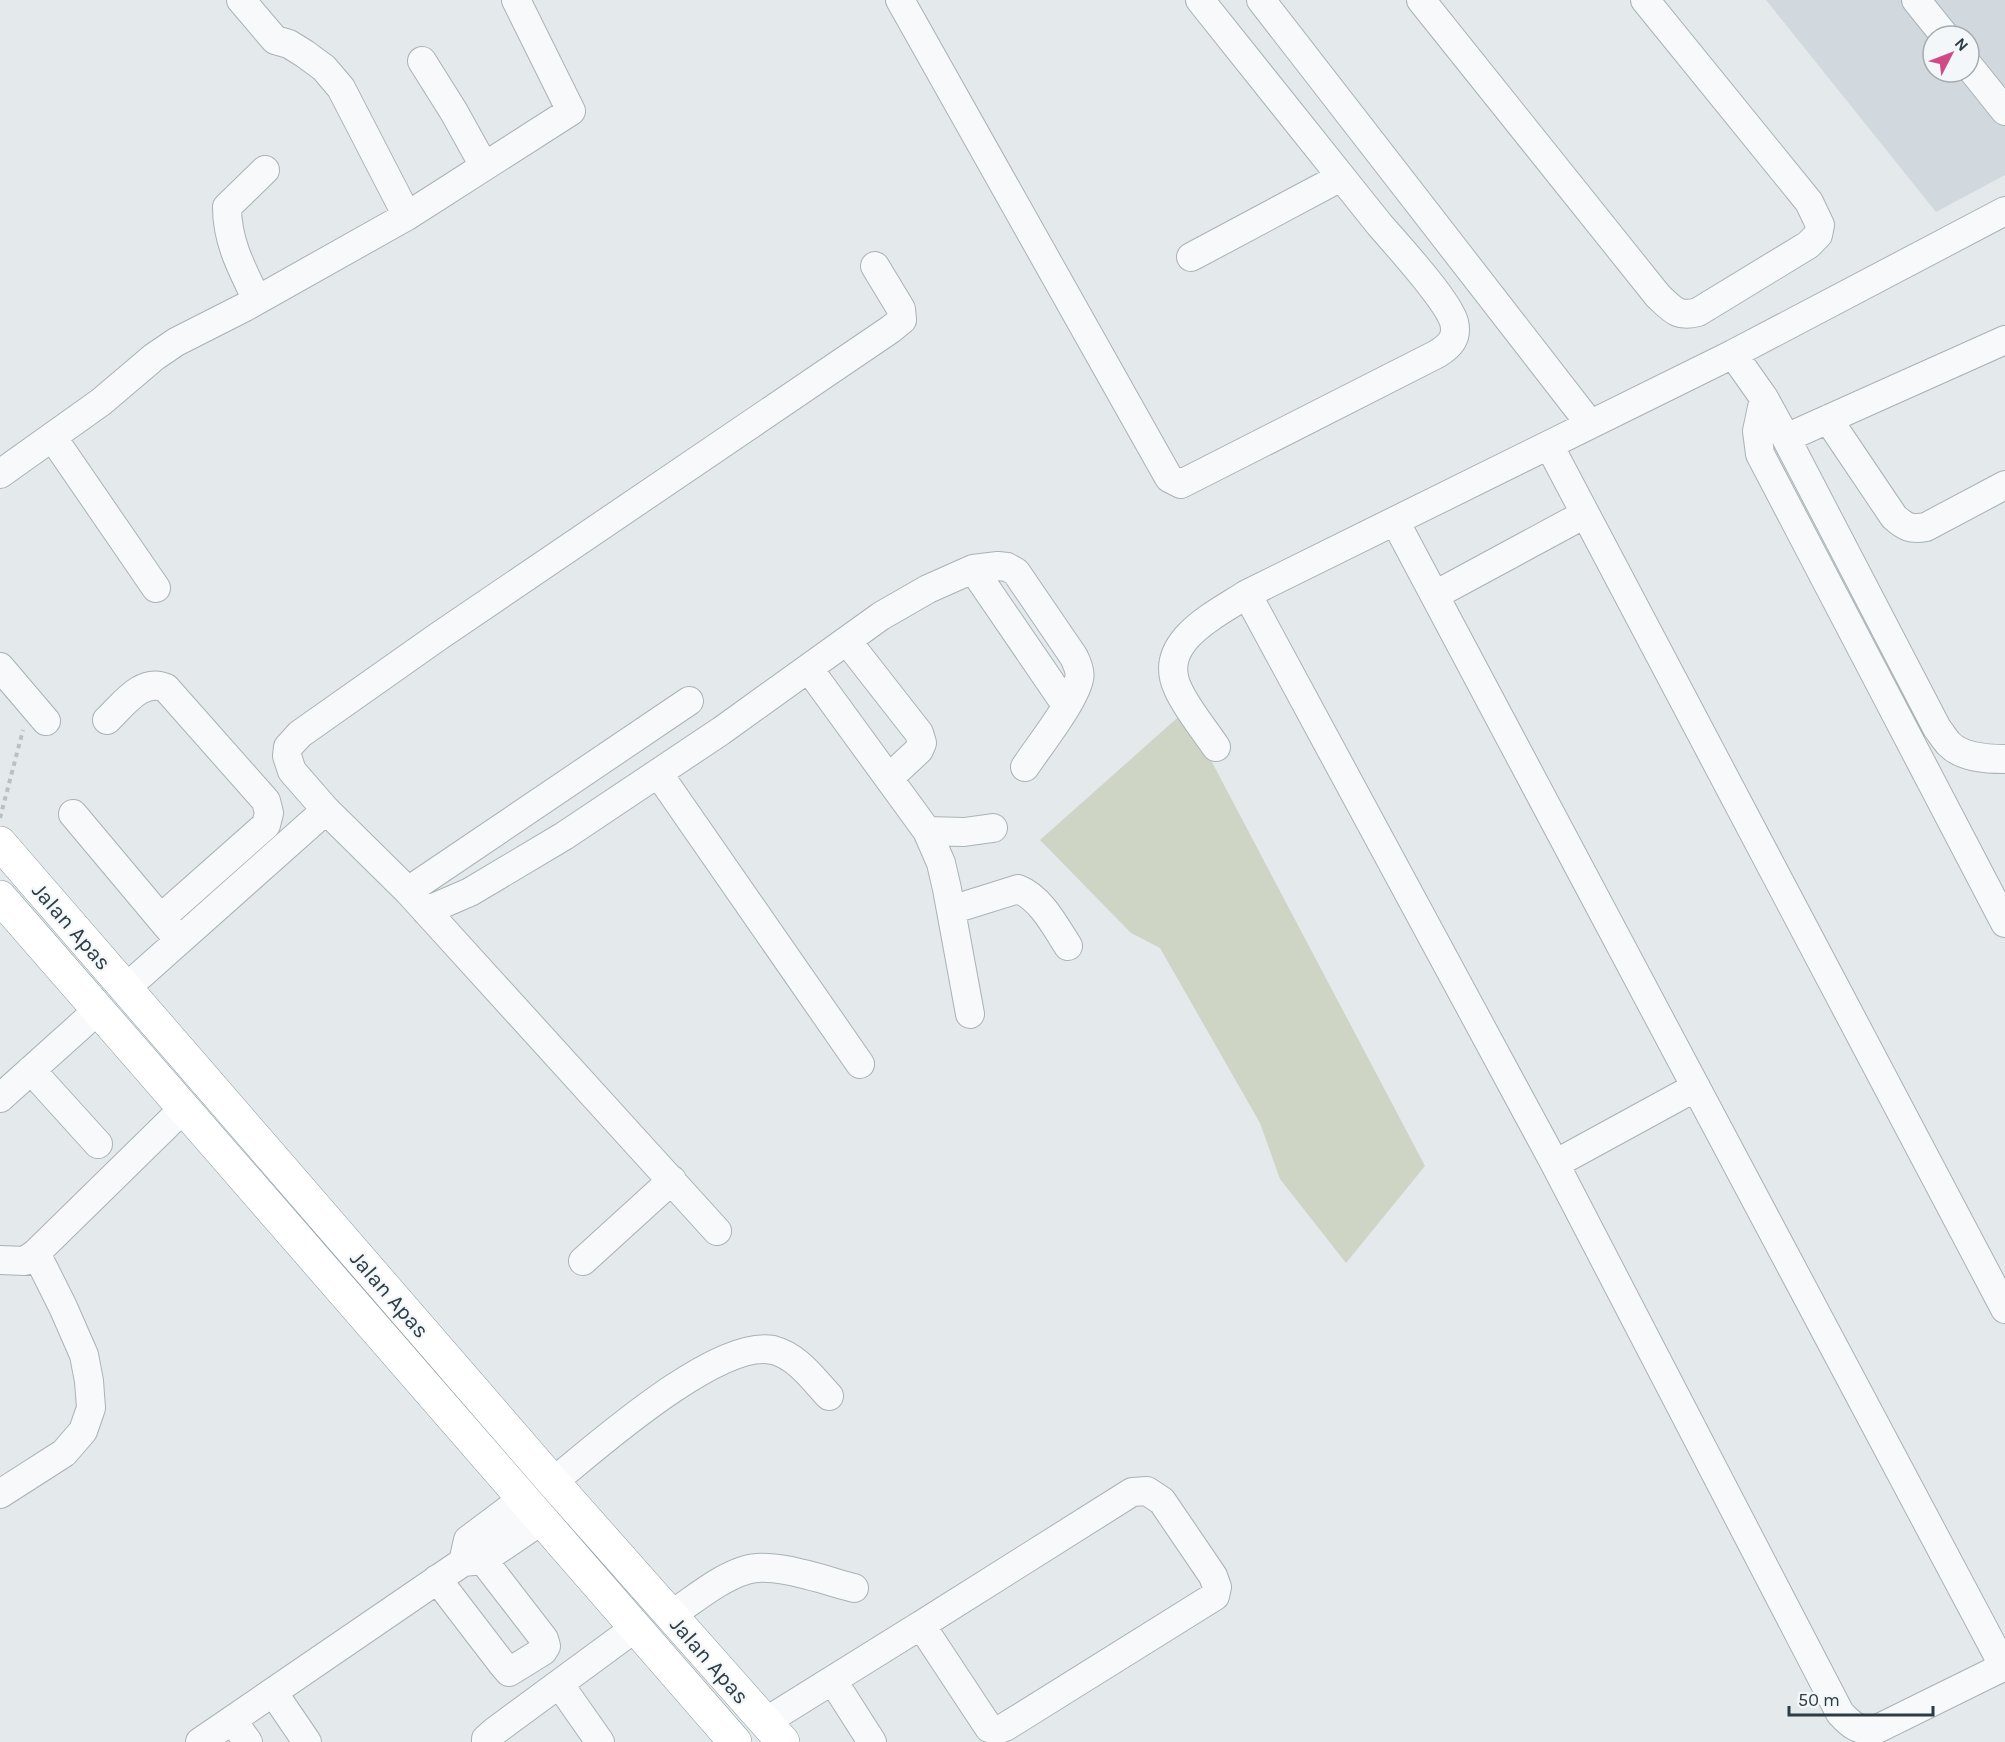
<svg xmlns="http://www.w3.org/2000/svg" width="2005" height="1742" font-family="Karla,sans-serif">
	<rect width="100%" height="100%" fill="#e4e9ec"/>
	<path fill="#d2d9de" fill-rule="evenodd" d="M1766,0H2005V175L1936,212ZM1933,36H1969V72H1933Z"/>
	<path fill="#ced5c5" d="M1185,711L1425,1166L1346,1263L1280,1179L1260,1123L1160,948L1131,933L1040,840Z"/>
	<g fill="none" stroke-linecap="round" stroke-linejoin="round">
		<defs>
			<path id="minor" d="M241,0L275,40L289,44L305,54L324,68L341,88L407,216
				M900,0L1169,478L1181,484L1437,354C1450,346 1458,338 1454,322C1447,299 1397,245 1379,224C1319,150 1260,75 1200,0
				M1261,0L1590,424
				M1421,0L1658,296C1672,309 1678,318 1698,312L1808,245L1818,235L1820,225L1809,202L1645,0
				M1916,0L1945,36
				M422,61L454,112L484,166
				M1969,66L2005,111
				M1191,257L1341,177
				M257,300C242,269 227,242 227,207L265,170
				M1733,354L1764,398L1786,438L1937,728C1941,733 1945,740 1949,744C1963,758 1987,759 2005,759
				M1764,398L1757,431L1760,454L2005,923
				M1828,419L1894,517C1905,527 1911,530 1926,527L2005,485
				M53,438L156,588
				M1786,438L2005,340
				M1549,445L2005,1309
				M0,474L101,402L154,357L176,342L245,307L407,216L571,111L516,0
				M1395,521L2004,1667
				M973,569L1066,705
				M1247,594L1555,1164L1840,1713C1851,1725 1858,1731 1875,1730L2005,1666
				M1435,595L1585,514
				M847,641L919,733L922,743L919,750L889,778
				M0,667L46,721
				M809,669L927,831L941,863L947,889L970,1014
				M107,720C123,705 142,677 166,688L266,801L269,813L266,825L161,918
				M1216,747C1204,729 1187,709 1178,689C1156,642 1215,615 1247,594L1733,354L2005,211
				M658,773L860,1064
				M73,814L172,932
				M927,831L964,832L993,828
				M408,891L689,701
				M951,910L1018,889C1041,898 1055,926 1068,946
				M426,911L470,892L564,836L721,731L881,616L928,589L973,569L998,566L1007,567L1016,572L1074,657C1077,664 1081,672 1079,679C1074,702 1039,746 1025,767
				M126,988L326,810
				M31,1070L98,1144
				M0,1098L98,1010
				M1555,1164L1696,1087
				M717,1231L408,891L326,810L292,771L287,756L288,747L300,734L439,636L891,329L902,320L901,309L875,266
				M0,1260L25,1261L36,1253L183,1109
				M583,1261L672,1180
				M553,1482C596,1447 718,1338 773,1350C797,1356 813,1379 829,1396
				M0,1494L64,1453L83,1431L91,1408L89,1381L84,1355L63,1307L36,1253
				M463,1562L468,1540L524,1498
				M437,1579L503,1665L509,1672L543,1651L546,1646L544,1639L483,1560
				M671,1615C694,1600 719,1578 746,1570C772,1561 826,1581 854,1588
				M833,1681L872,1742
				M560,1685L600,1742
				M273,1692L307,1742
				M232,1720L248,1742
				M765,1722L921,1625L989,1728L997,1730L1005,1727L1215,1596L1217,1587L1213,1576L1162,1501L1147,1491L1132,1492L921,1625
				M200,1742L463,1562L483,1560L542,1520
				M486,1742V1739L495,1731L635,1628"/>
			<path id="highway" d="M0,843L553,1482L783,1742
				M0,897L735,1742"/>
		</defs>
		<use href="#minor" stroke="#a9b2b6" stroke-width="30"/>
		<use href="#highway" stroke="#8b9ba2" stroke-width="34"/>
		<path stroke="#bac0c3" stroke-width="4" stroke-dasharray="4.5 4.5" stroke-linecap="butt" d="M0,818L23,730"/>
		<use href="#minor" stroke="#f7f9fa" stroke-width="28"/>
		<use href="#highway" stroke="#fff" stroke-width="33"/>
	</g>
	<g text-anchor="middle" stroke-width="4.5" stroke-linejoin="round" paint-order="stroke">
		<g font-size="22" fill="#2b3c44" stroke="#f4f7f9">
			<text transform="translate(72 926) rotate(49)" y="8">Jalan Apas</text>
			<text transform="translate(390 1294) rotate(49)" y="8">Jalan Apas</text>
			<text transform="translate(710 1660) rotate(49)" y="8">Jalan Apas</text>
		</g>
	</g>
	<g transform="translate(1951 54) rotate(48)"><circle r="28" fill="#f4f7f9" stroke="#a4acb1" stroke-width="1.5"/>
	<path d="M0-4.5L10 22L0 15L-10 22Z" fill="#ce4c85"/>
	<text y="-9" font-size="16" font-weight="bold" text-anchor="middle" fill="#2b3c44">N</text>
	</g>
	<path d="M1789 1706v9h144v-9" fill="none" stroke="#2b3c44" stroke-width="3"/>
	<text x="1798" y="1706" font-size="18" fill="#2b3c44" stroke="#f4f7f9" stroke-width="4.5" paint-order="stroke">50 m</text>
</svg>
